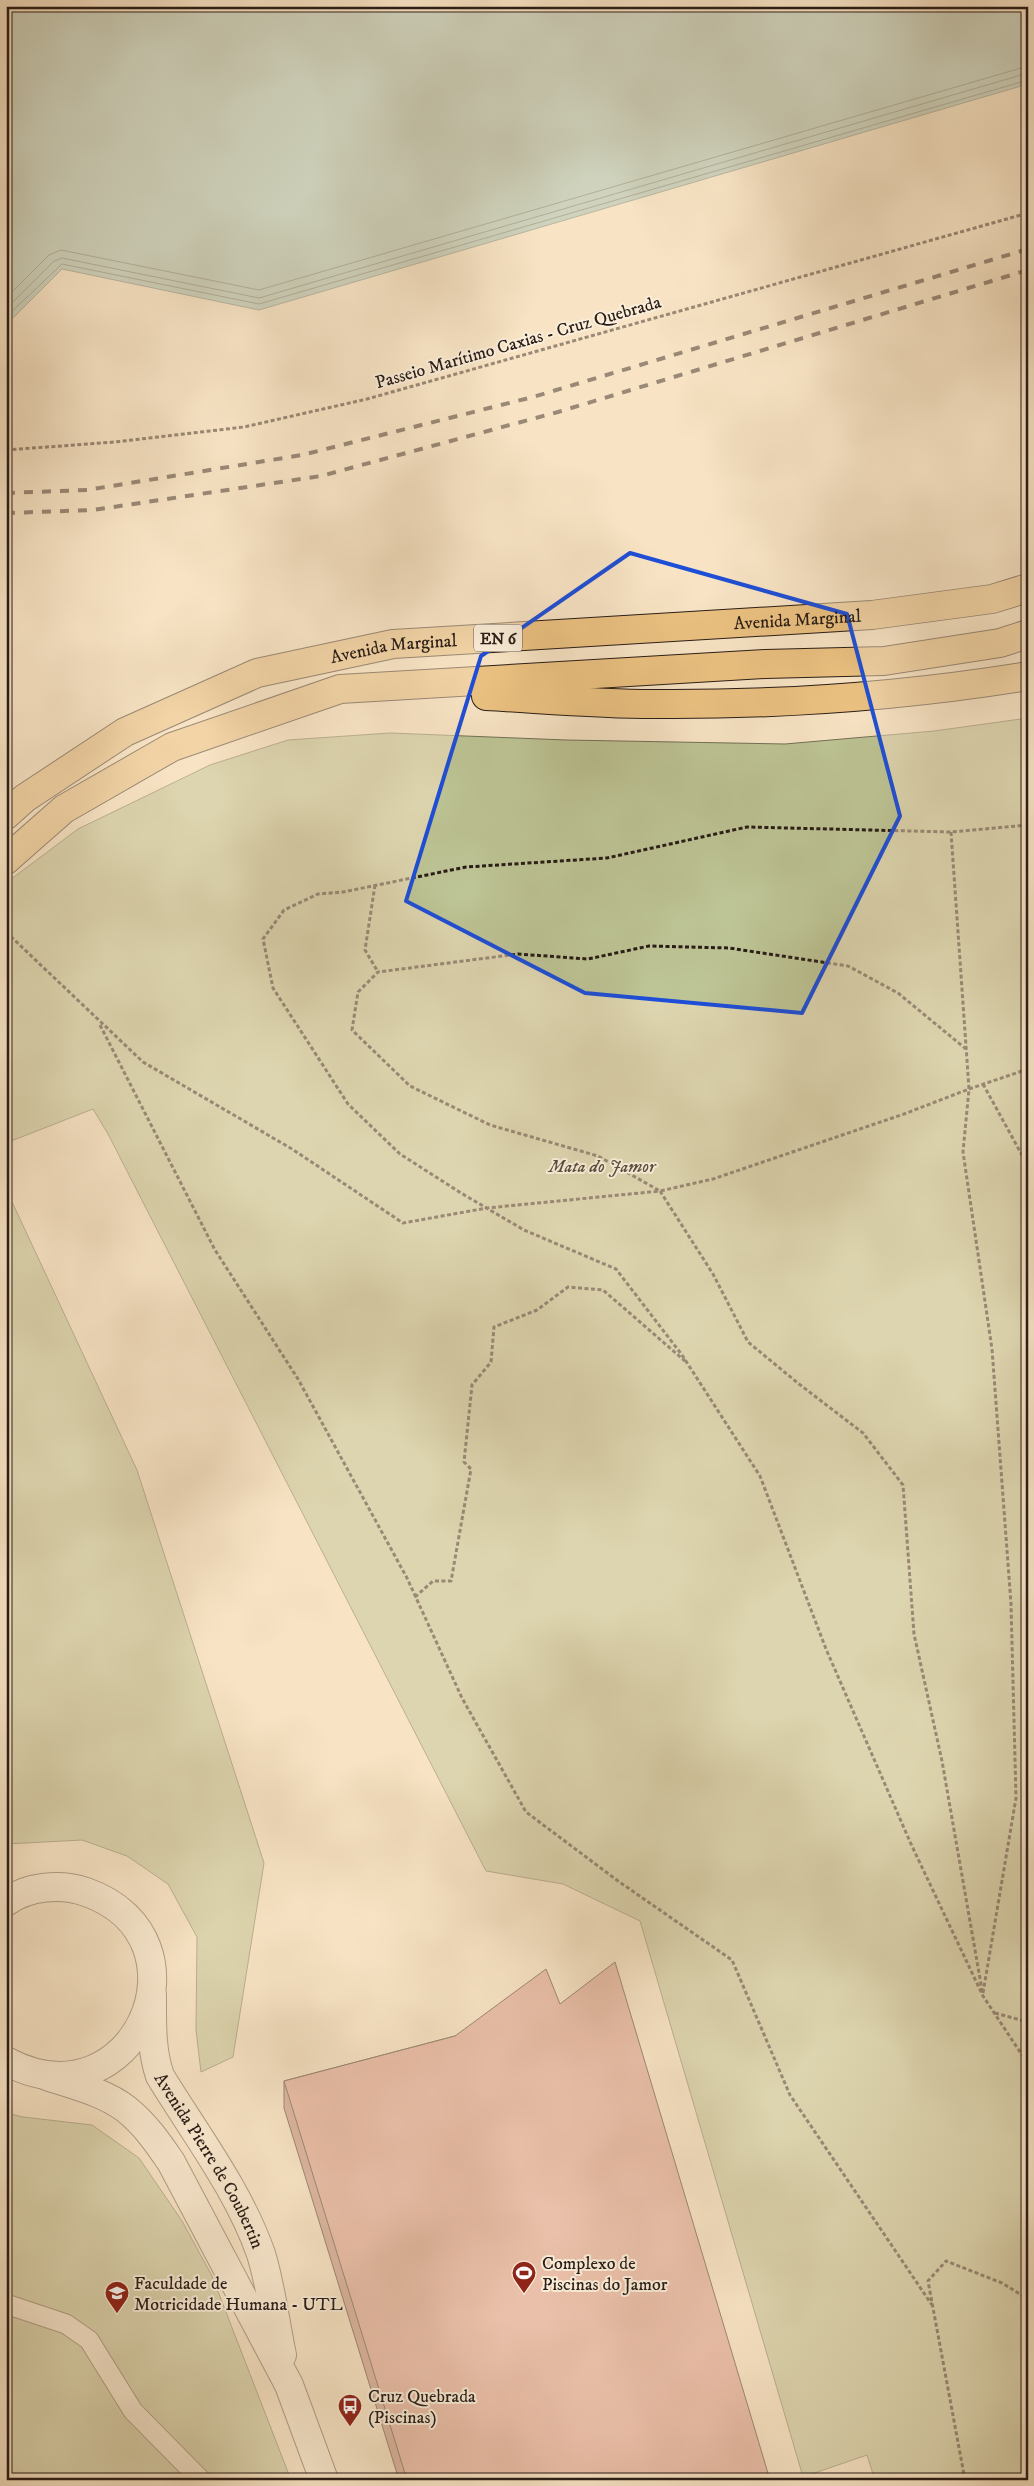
<svg xmlns="http://www.w3.org/2000/svg" width="1034" height="2486" font-family="'IM FELL DW Pica',serif">
	<rect width="100%" height="100%" fill="#f8e4c5"/>
	<filter id="stains"><feTurbulence type="fractalNoise" baseFrequency=".004" numOctaves="4"/><feColorMatrix values="0 0 0 0 .2 0 0 0 0 .09 0 0 0 0 .02 0 0 0 .5 -.17"/></filter>
	<radialGradient id="worn" r=".72"><stop offset=".6" stop-color="#630" stop-opacity="0"/><stop offset="1" stop-color="#630" stop-opacity=".3"/></radialGradient>
	<path fill="#bdc495" stroke="#727056" d="M1028,718V2480H875L867,2455L803,2477L640,1921L563,1884L486,1871L108,1134L93,1109L6,1143V883L78,829L210,765L288,740L390,733L566,740L785,744L934,731Z
		M6,1189L137,1470L264,1863L233,2057L201,2072L196,2030L197,1937L168,1884L127,1856L82,1840L6,1844Z
		M6,2113L23,2117L92,2125L139,2158L182,2221L212,2276L291,2480H6Z"/>
	<path fill="#9dbfb4" stroke="#6e7e75" d="M6,6H1028V84L259,310L62,269L6,325Z"/>
	<g fill="none" stroke-linecap="round" stroke-linejoin="round">
		<path stroke="#626e66" stroke-width="1" d="M6,298L49,255L61,250L259,290L1028,66
			M6,309L54,261L62,258L259,298L1028,73
			M6,317L62,264L259,304L1028,80"/>
		<defs>
			<path id="service" d="M6,2304L66,2324L89,2340L133,2411L201,2480"/>
			<g id="tertiary">
				<path d="M6,1902C28,1886 61,1883 86,1892C217,1938 134,2130 6,2061"/>
				<path id="s1" d="M152,1995C152,2023 151,2050 160,2076C196,2135 238,2189 261,2254C271,2286 275,2322 282,2355"/>
				<path d="M47,2076C73,2085 104,2092 126,2109C145,2124 158,2143 171,2162L289,2385L324,2480"/>
			</g>
			<g id="primary">
				<path d="M486,696C542,699 598,704 653,704C778,705 905,696 1028,676"/>
				<path id="s2" d="M6,815L25,798L125,732L257,673L393,644L872,615L992,599L1028,588"/>
				<path d="M6,860L64,809L172,747L340,689L765,664L884,661L1000,643L1028,634"/>
			</g>
		</defs>
		<use href="#service" stroke="#5c4e42" stroke-width="21"/>
		<use href="#tertiary" stroke="#5c4e42" stroke-width="30"/>
		<use href="#primary" stroke="#281c17" stroke-width="30"/>
		<path stroke="#281c17" stroke-width="3" stroke-dasharray="4 2.5" stroke-linecap="butt" d="M6,450L115,442L244,427L367,399L1028,213
			M1028,825L951,832L747,827L607,858L466,867L343,892L318,894L284,910L263,939L273,988L348,1104L400,1154L461,1193L524,1230L616,1269L682,1355L760,1476L826,1649L911,1844L983,1996L1028,2064
			M951,832L969,1089L904,1114L713,1179L660,1191L598,1156L490,1125L410,1086L352,1030L358,992L378,972L518,954L588,959L649,946L729,948L848,966L898,993L966,1049
			M375,885L365,950L378,972
			M6,932L143,1062L292,1149L403,1223L487,1208L660,1191L713,1274L748,1342L799,1384L863,1433L903,1485L914,1634L942,1761L982,1990
			M100,1025L215,1250L298,1379L407,1578L462,1698L526,1812L618,1881L732,1960L790,2095L932,2305
			M983,1084L1028,1166
			M415,1597L433,1581H451L471,1469L464,1462L472,1385L491,1362L494,1327L537,1310L568,1287L603,1290L685,1361
			M983,1993L1016,1798L1011,1604L992,1349L963,1152L969,1089L1028,1069
			M995,2013L1028,2022
			M965,2480L928,2281L946,2261L1002,2283L1028,2299"/>
		<use href="#service" stroke="#faedd9" stroke-width="19"/>
		<use href="#tertiary" stroke="#faedd9" stroke-width="28"/>
		<use href="#primary" stroke="#ecc282" stroke-width="28"/>
		<path stroke="#281c17" stroke-width="4" stroke-dasharray="9 9" stroke-linecap="butt" d="M6,493L87,490L302,455L533,397L1028,249
			M6,513L93,510L321,476L558,412L1028,270"/>
	</g>
	<path fill="#bc8076" stroke="#281c17" d="M560,2004L770,2480H399L284,2108V2081L455,2036Z"/>
	<path fill="#db9589" stroke="#281c17" d="M615,1962L770,2480H407L284,2081L455,2036L546,1969L560,2004Z"/>
	<path d="M0 0H1034V2486H0ZM630,553L847,614L900,816L802,1013L585,993L406,901L481,656Z" fill="#f8e4c5" fill-opacity=".55" fill-rule="evenodd"/>
	<path fill="none" stroke="#1d4ed8" stroke-width="4" stroke-linejoin="round" d="M630,553L847,614L900,816L802,1013L585,993L406,901L481,656Z"/>
	<defs>
		<symbol id="stadium-pin" viewBox="-11 -11 22 30"><path d="M0 17L-7.5 6A9.5 9.5 0 1 1 7.5 6Z" fill="#8f2418" stroke="#faedd9"/><path d="M0-5a6.5 5 0 1 0 0 10a6.5 5 0 1 0 0-10ZM-3.5-1.8h7v3.6h-7Z" fill="#fff"/></symbol>
		<symbol id="university-pin" viewBox="-11 -11 22 30"><path d="M0 17L-7.5 6A9.5 9.5 0 1 1 7.5 6Z" fill="#8f2418" stroke="#faedd9"/><path d="M0-5L7-2L0 1L-7-2ZM-4 1L0 2.5L4 1V4Q0 6-4 4Z" fill="#fff"/></symbol>
		<symbol id="bus-pin" viewBox="-11 -11 22 30"><path d="M0 17L-7.5 6A9.5 9.5 0 1 1 7.5 6Z" fill="#8f2418" stroke="#faedd9"/><path d="M-5-6H5V4H4V6H2V4H-2V6H-4V4H-5ZM-3.5-4V0h7V-4ZM-3.5 1.2v1.5H-2V1.2ZM2 1.2v1.5H3.5V1.2Z" fill="#fff"/></symbol>
	</defs>
	<g fill-rule="evenodd">
		<use href="#stadium-pin" x="510" y="2259" width="28" height="38"/>
		<use href="#university-pin" x="103" y="2279" width="28" height="38"/>
		<use href="#bus-pin" x="336" y="2392" width="28" height="38"/>
	</g>
	<g text-anchor="middle" stroke-width="4" stroke-linejoin="round" paint-order="stroke">
		<rect fill="#faedd9" stroke="#675b51" stroke-width="1" x="474" y="624.5" width="48" height="27" rx="4"/>
		<g font-size="16" font-weight="bold" fill="#281c17">
			<text x="498" y="644">EN 6</text>
		</g>
		<g font-size="18" fill="#281c17" stroke="#faedd9">
			<text transform="translate(518 342) rotate(-16)" y="6">Passeio Marítimo Caxias - Cruz Quebrada</text>
			<text dy="6" stroke="none"><textPath href="#s2" startOffset="834">Avenida Marginal</textPath></text>
			<text dy="6" stroke="none"><textPath href="#s2" startOffset="429">Avenida Marginal</textPath></text>
			<text dy="6" stroke="none"><textPath href="#s1" startOffset="180">Avenida Pierre de Coubertin</textPath></text>
		</g>
		<g font-size="18" font-style="italic" fill="#554e3d" stroke="#faedd9">
			<text x="602" y="1172">Mata do Jamor</text>
		</g>
		<g font-size="18" fill="#281c17" stroke="#faedd9" text-anchor="start">
			<text x="542" y="2269">Complexo de<tspan x="542" dy="21">Piscinas do Jamor</tspan></text>
			<text x="134" y="2289">Faculdade de<tspan x="134" dy="21">Motricidade Humana - UTL</tspan></text>
			<text x="368" y="2402">Cruz Quebrada<tspan x="368" dy="21">(Piscinas)</tspan></text>
		</g>
	</g>
	<rect width="1034" height="2486" fill="none" stroke="#f8e4c5" stroke-width="25"/>
	<rect x="8" y="8" width="1019" height="2471" fill="none" stroke="#281c17" stroke-width="2.5"/>
	<rect x="12" y="12" width="1009" height="2461" fill="none" stroke="#281c17"/>
	<rect width="100%" height="100%" filter="url(#stains)"/>
	<rect width="100%" height="100%" fill="url(#worn)"/>
</svg>
